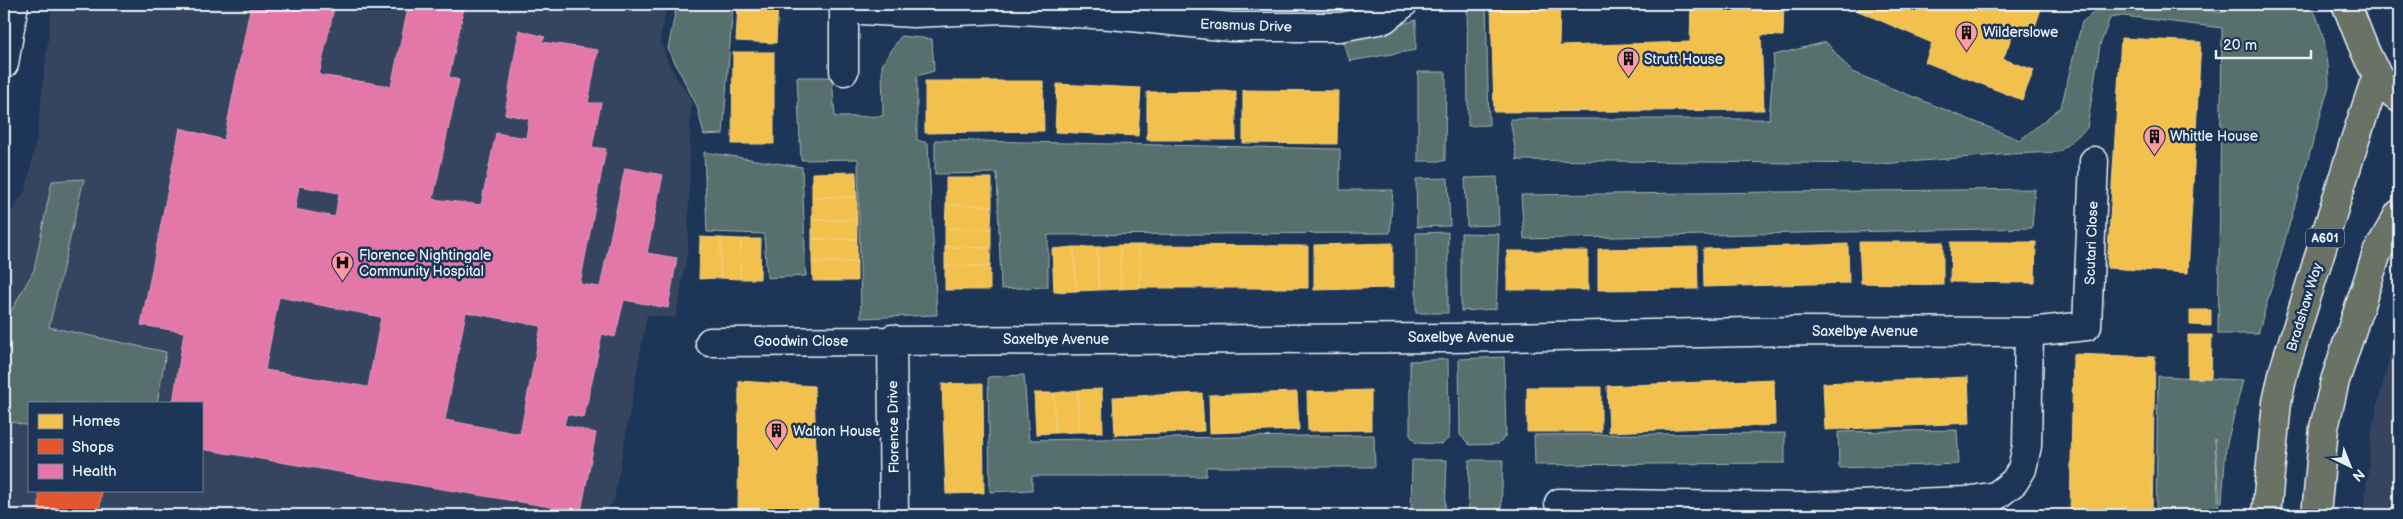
<svg xmlns="http://www.w3.org/2000/svg" width="2403" height="519" font-family="'Balsamiq Sans',sans-serif">
	<rect width="100%" height="100%" fill="#1d3557"/>
	<filter id="ink" filterUnits="userSpaceOnUse"><feTurbulence type="fractalNoise" baseFrequency=".02" numOctaves="2"/><feDisplacementMap in="SourceGraphic" scale="10" xChannelSelector="R" yChannelSelector="G"/><feConvolveMatrix kernelMatrix="1 2 1 2 8 2 1 2 1" color-interpolation-filters="sRGB"/></filter>
	<g filter="url(#ink)">
		<path fill="#344460" fill-rule="evenodd" d="M52,4H667L660,40L670,67L691,100L688,249L676,318L647,315L614,501L601,515H4V222L26,189L37,137ZM29,403H201V490H29Z
			M2399,317V515H2364L2372,429Z"/>
		<path fill="#58706d" stroke="#a0b0b2" d="M677,4H733L723,134L704,135L697,106L668,49Z
			M1467,4H1486L1489,125L1468,126Z
			M2110,4H2172L2222,13V4H2311C2324,31 2329,57 2329,86L2258,334H2218L2222,28L2123,16L2110,18L2100,45L2087,128L2059,152L2012,154L1881,164L1517,160L1510,119H1769L1774,55L1826,42L1852,72L2020,140L2061,107L2082,22L2102,6Z
			M1416,20V50L1350,61L1343,41Z
			M901,36L932,39L934,71L917,76V140L928,143L937,315L861,318L858,159L801,160L797,77H832L835,117L883,116L882,65Z
			M1418,72H1446L1445,161H1418Z
			M935,140L1340,149V190H1393L1390,233L1048,235V287L1001,289L997,173L935,174Z
			M704,152L802,167L806,276L767,278L764,234L707,232Z
			M1497,177L1499,225L1467,226L1465,178Z
			M1448,178L1450,226L1417,227L1416,179Z
			M84,179L49,327L166,352L157,403H29V426L4,420V324L34,270L52,181Z
			M2035,189L2032,228L1524,239L1521,195Z
			M1448,232V313H1416V233Z
			M1461,233L1499,234L1496,309L1461,311Z
			M1504,357L1506,435L1498,444L1470,445L1460,435L1459,359Z
			M1448,359L1449,438L1442,444L1416,443L1410,435V361Z
			M1024,375L1029,440L1374,435L1375,467H1206V476H1032V490L990,492L988,377Z
			M2158,376L2243,380L2226,447L2222,502H2220L2215,439L2219,515H2156Z
			M1957,430L1959,464L1839,468L1838,432Z
			M1785,433V463L1535,465L1534,435Z
			M1412,460H1447L1445,515H1415L1411,512Z
			M1469,460H1503L1501,515H1468Z"/>
		<path fill="#f2c14e" stroke="#efcf81" d="M738,4H778L776,43L736,41Z
			M1491,4H1560L1559,46L1690,42L1691,4H1784L1783,36L1761,35L1764,110L1494,112Z
			M1858,4H2037L2042,6L2032,36L2014,31L2003,59L2034,70L2022,100L1925,62L1932,43L1856,10Z
			M2121,38L2201,42L2188,273L2107,268Z
			M733,52H774V144H732Z
			M925,81H1043L1044,131L925,133Z
			M1057,84L1141,88L1138,136L1055,132Z
			M1243,90L1338,91L1337,144L1243,143Z
			M1236,91V140H1147V92Z
			M856,172L857,197H812V173Z
			M946,178H992V206L946,205Z
			M812,197H857V220H812Z
			M946,205L992,206L991,229L945,228Z
			M812,220H857V239H812Z
			M945,228L991,229V248L945,247Z
			M700,237L721,238L720,278L699,279Z
			M721,238L741,239L740,279L720,278Z
			M741,239H761L760,279H740Z
			M812,239H857V262H812Z
			M1859,242H1943V285L1861,283Z
			M1951,242H2036L2035,283L1950,282Z
			M1393,243V288L1314,290V245Z
			M1848,244L1849,283L1704,287L1703,249Z
			M1120,245L1121,289L1099,290L1097,247Z
			M1120,245H1139L1140,288L1121,289Z
			M1139,245L1308,246V288H1140Z
			M945,247L991,248L990,266H945Z
			M1074,247L1076,291L1054,292L1052,249Z
			M1074,247H1097L1099,290L1076,291Z
			M1697,247L1698,289L1598,290V249Z
			M1507,251H1588V290H1507Z
			M812,262H857V281H813Z
			M945,266H990V290H945Z
			M2190,310H2211V326L2190,325Z
			M2188,335H2212L2211,378H2188Z
			M2073,354L2155,357L2152,515H2070Z
			M1968,377L1970,423L1825,430L1823,383Z
			M1774,379L1775,425L1609,432L1607,386Z
			M739,381L814,386L818,515H738Z
			M983,383L984,493L946,494L942,384Z
			M1527,387H1601V432H1527Z
			M1102,389L1103,432H1078V390Z
			M1078,390V432L1055,433L1054,393Z
			M1371,390V430L1308,431L1307,392Z
			M1297,392L1299,430L1210,433L1209,395Z
			M1034,393H1054L1055,433L1036,434Z
			M1202,393L1204,431L1115,435L1113,397Z"/>
		<path fill="#e4572e" stroke="#e5856b" d="M39,490H102L99,515H39Z"/>
		<path fill="#e377a8" stroke="#e49cc0" fill-rule="evenodd" d="M251,4H335L319,75L391,86L409,4H465L449,77L459,80L433,199L481,205L496,133L526,138L529,119L505,114L519,30L545,37L542,42L598,50L588,103H601L592,147L606,149L580,284L600,287L625,168L663,175L647,253L677,258L668,308L624,300L615,337L602,334L584,418L567,414L564,425L596,433L581,512L201,449V403H173L184,332L141,325L180,128L224,140ZM299,186L339,193L335,217L295,209ZM279,297L381,317L368,387L265,370ZM466,312L541,326L520,434L445,420Z"/>
		<g fill="none" stroke-linecap="round" stroke-linejoin="round">
			<defs>
				<path id="street" d="M845,4L844,9L913,13L1003,9L1111,15L1231,27H1340L1384,19L1403,4
					M4,64L14,4
					M844,71V9
					M892,339L894,515
					M710,342L1453,338L1800,331L2029,332L2087,326L2094,161
					M1559,503L1802,507L1967,501L1996,496L2014,482L2022,469L2027,446L2029,332"/>
				<path id="primary" d="M2346,4C2360,35 2370,78 2399,98
					M2266,515L2277,402L2284,370L2355,140L2377,75
					M2316,515L2324,428L2335,381L2377,253L2399,214"/>
			</defs>
			<use href="#street" stroke="#e8f1f8" stroke-width="31"/>
			<use href="#primary" stroke="#e8f1f8" stroke-width="31"/>
			<use href="#street" stroke="#1d3557" stroke-width="28"/>
			<use href="#primary" stroke="#6b7165" stroke-width="28"/>
		</g>
	</g>
	<defs>
		<symbol id="building-pin" viewBox="-11 -11 22 30"><path d="M0 17L-7.5 6A9.5 9.5 0 1 1 7.5 6Z" fill="#ff9aa2" stroke="#1d3557"/><path d="M-4-6H4V6H1V3H-1V6H-4ZM-2.5-4.3h1.7v1.8h-1.7ZM.8-4.3h1.7v1.8H.8ZM-2.5-1h1.7V.8h-1.7ZM.8-1h1.7V.8H.8Z" fill="#111"/></symbol>
		<symbol id="hospital-pin" viewBox="-11 -11 22 30"><path d="M0 17L-7.5 6A9.5 9.5 0 1 1 7.5 6Z" fill="#ff9aa2" stroke="#1d3557"/><path d="M-5-5h3v3.5h4V-5h3V5h-3V1.5h-4V5h-3Z" fill="#111"/></symbol>
	</defs>
	<g fill-rule="evenodd">
		<use href="#building-pin" x="1954" y="20" width="25" height="34"/>
		<use href="#building-pin" x="1616" y="46" width="25" height="34"/>
		<use href="#building-pin" x="2142" y="124" width="25" height="34"/>
		<use href="#hospital-pin" x="330" y="250" width="25" height="34"/>
		<use href="#building-pin" x="764" y="418" width="25" height="34"/>
	</g>
	<g text-anchor="middle" stroke-width="5" stroke-linejoin="round" paint-order="stroke">
		<rect fill="#1d3557" stroke="#abb9c8" stroke-width="1" x="2306" y="228.5" width="38" height="19" rx="4"/>
		<g font-size="12" font-weight="bold" fill="#e8f1f8">
			<text x="2325" y="242">A601</text>
		</g>
		<g font-size="14" fill="#e8f1f8" stroke="#1d3557">
			<text transform="translate(1246 25) rotate(2)" y="5">Erasmus Drive</text>
			<text transform="translate(2091 243) rotate(-88)" y="5">Scutari Close</text>
			<text transform="translate(2304 307) rotate(-73)" y="5">Bradshaw Way</text>
			<text x="1865" y="336">Saxelbye Avenue</text>
			<text x="1461" y="342">Saxelbye Avenue</text>
			<text x="1056" y="344">Saxelbye Avenue</text>
			<text x="801" y="346">Goodwin Close</text>
			<text transform="translate(893 427) rotate(-91)" y="5">Florence Drive</text>
		</g>
		<g font-size="14" fill="#e8f1f8" stroke="#1d3557" text-anchor="start">
			<text x="1983" y="37">Wilderslowe</text>
			<text x="1644" y="64">Strutt House</text>
			<text x="2170" y="141">Whittle House</text>
			<text x="359" y="260">Florence Nightingale<tspan x="359" dy="16">Community Hospital</tspan></text>
			<text x="793" y="436">Walton House</text>
		</g>
	</g>
	<rect width="2403" height="519" fill="none" stroke="#1d3557" stroke-width="20"/>
	<rect x="10" y="10" width="2383" height="499" fill="none" stroke="#e8f1f8" stroke-width="2" filter="url(#ink)"/>
	<rect x="28" y="402" width="175" height="90" fill="#1d3557" stroke="#6e8097"/>
	<rect x="38" y="414" width="25" height="15" fill="#f2c14e" stroke="#6e8097"/>
	<text x="72" y="426" font-size="15" fill="#e8f1f8">Homes</text>
	<rect x="38" y="439" width="25" height="15" fill="#e4572e" stroke="#6e8097"/>
	<text x="72" y="452" font-size="15" fill="#e8f1f8">Shops</text>
	<rect x="38" y="464" width="25" height="15" fill="#e377a8" stroke="#6e8097"/>
	<text x="72" y="476" font-size="15" fill="#e8f1f8">Health</text>
	<g transform="translate(2350 466) rotate(137)" stroke="#1d3557" stroke-width="4" paint-order="stroke">
	<path d="M0-4L9 19L0 12L-9 19Z" fill="#e8f1f8"/>
	<text y="-8" font-size="14" font-weight="bold" text-anchor="middle" fill="#e8f1f8">N</text>
	</g>
	<path d="M2216 50v8h95v-8" fill="none" stroke="#e8f1f8" stroke-width="2.5"/>
	<text x="2223" y="50" font-size="15" fill="#e8f1f8" stroke="#1d3557" stroke-width="4" paint-order="stroke">20 m</text>
</svg>
